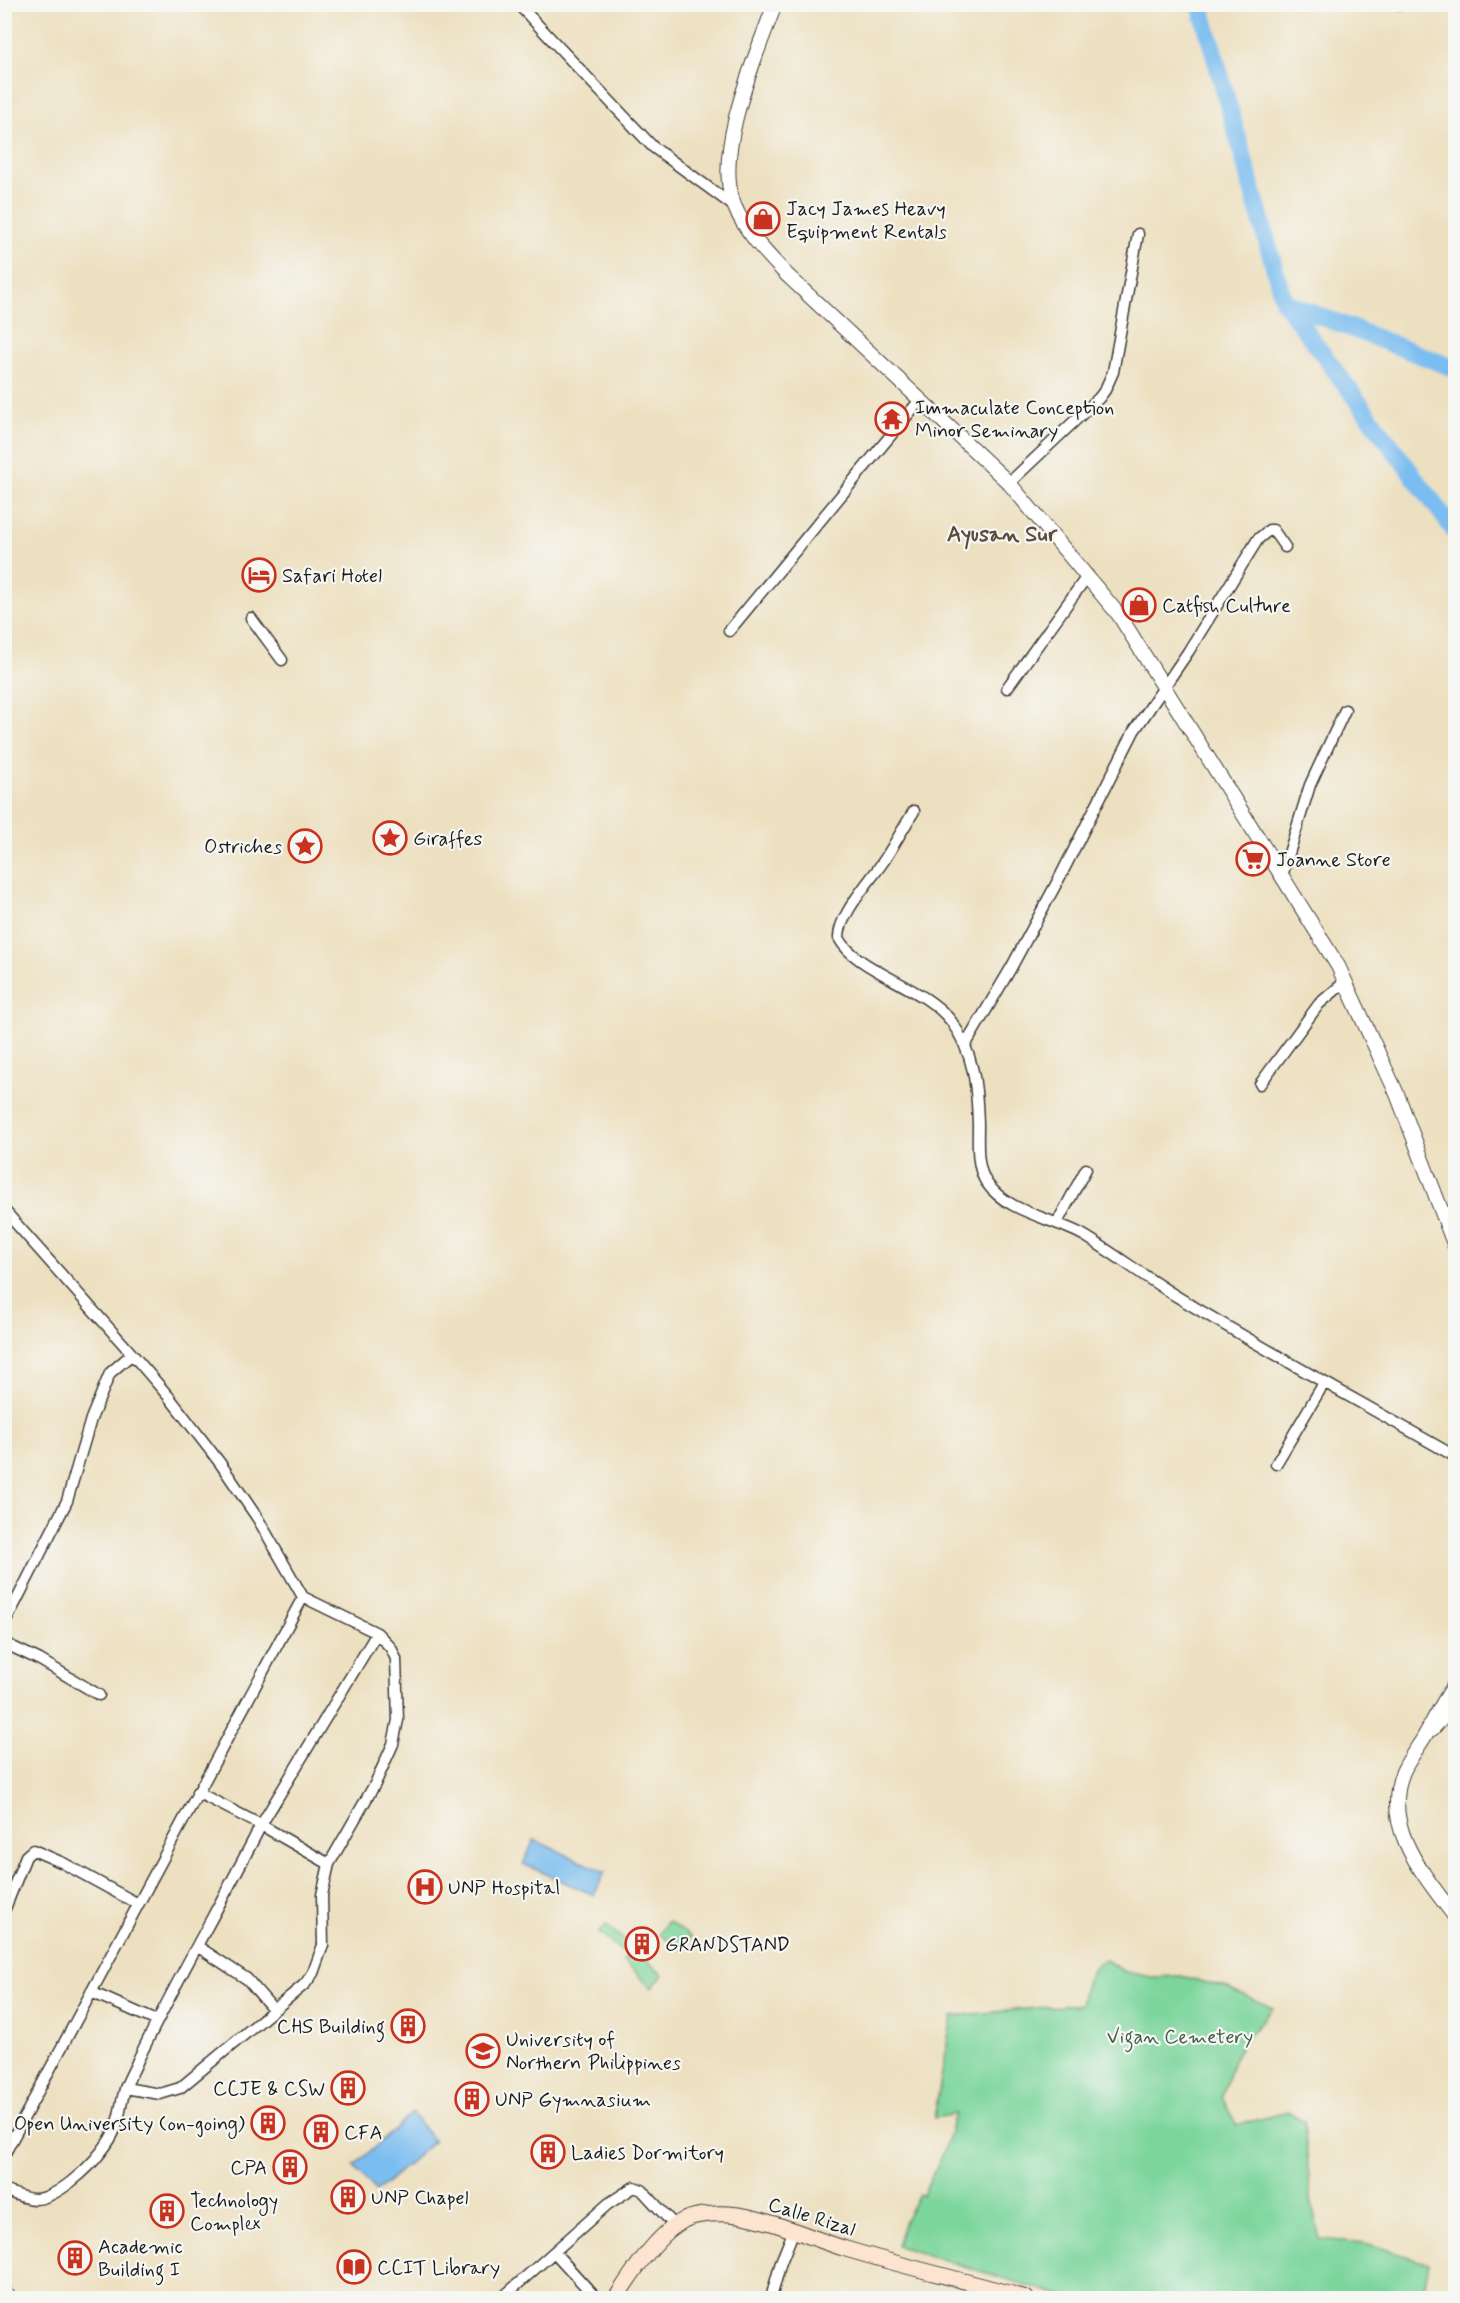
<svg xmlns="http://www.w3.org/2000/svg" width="1460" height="2303" font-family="Mynerve,sans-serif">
	<rect width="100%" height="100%" fill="#f6f6f2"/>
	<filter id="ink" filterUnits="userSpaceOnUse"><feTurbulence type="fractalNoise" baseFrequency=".0167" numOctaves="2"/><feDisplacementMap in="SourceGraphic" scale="12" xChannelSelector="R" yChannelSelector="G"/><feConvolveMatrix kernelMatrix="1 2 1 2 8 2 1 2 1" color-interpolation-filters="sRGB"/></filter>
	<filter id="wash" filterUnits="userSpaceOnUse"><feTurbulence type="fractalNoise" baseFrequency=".008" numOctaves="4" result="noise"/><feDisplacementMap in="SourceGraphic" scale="24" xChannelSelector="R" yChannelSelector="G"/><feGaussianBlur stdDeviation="1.35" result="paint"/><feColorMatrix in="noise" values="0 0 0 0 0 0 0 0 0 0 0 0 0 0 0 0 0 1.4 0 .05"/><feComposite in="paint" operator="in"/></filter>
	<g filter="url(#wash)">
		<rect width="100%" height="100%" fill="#ede0c0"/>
		<path fill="#7cd59b" stroke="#4c785c" stroke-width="1.5" d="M668,1921L691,1937L682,1950L659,1934Z
			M606,1925L629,1944L622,1952L599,1933Z
			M634,1949L663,1975L652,1988L623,1961Z
			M1104,1959L1123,1971L1151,1977L1181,1976L1228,1988L1273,2008L1243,2042L1233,2060L1222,2097L1236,2125L1289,2112L1304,2121L1311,2200L1320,2239L1365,2243L1429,2263L1422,2298H1069L897,2246L905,2220L919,2194L923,2195L944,2151L955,2114L934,2118L952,2016L1081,2004C1085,1985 1087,1971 1104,1959Z"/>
		<path fill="#7abdf0" stroke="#4b6c86" stroke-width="1.5" d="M534,1840L605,1872L594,1895L523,1864Z
			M412,2113L434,2141L376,2192L354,2166Z"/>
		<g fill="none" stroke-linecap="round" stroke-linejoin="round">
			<path stroke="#7abdf0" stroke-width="18" d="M1200,4L1284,302L1456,533
				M1284,302L1456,369"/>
		</g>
	</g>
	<g filter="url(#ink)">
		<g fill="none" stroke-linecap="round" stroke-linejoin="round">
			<defs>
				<path id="minor" d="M518,4L653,147L735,207
					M1389,4L1456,5
					M1009,483L1099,398L1105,390L1113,372L1138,234
					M251,618L282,660
					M729,631L920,400
					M1007,688L1088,575
					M914,811C904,827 895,843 885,859C872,879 838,915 839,938C856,971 924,986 951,1021C974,1053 977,1086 978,1125C978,1143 976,1166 986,1182C1007,1213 1054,1218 1085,1236C1116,1255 1145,1277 1176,1296C1268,1352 1362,1403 1456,1457
					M1282,876L1310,785L1345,710
					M966,1044L1011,968L1061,875L1134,731L1188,652L1258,539L1269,530H1273L1285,547
					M1260,1084L1319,1004L1346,981
					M4,1210L132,1354
					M1057,1223L1086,1169
					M1276,1464L1324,1383
					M4,1625L67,1501L91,1419L110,1373L132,1354L169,1397L220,1463L258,1519L303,1597L377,1633L261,1825L197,1792
					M4,1643L40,1660L99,1695
					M329,1864L375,1784L393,1744L398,1720L396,1659L391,1648L377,1633
					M4,1911L26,1856L33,1850L63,1863L138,1904
					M197,1946L247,1979L274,2010
					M91,1992L157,2021
					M4,2155L303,1597
					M4,2190C14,2194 25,2199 35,2199C56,2199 89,2168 101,2152C121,2127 117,2118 125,2089C128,2079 134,2070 138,2060C176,1981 221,1904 261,1825L329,1864L322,1895L323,1945L313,1973L305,1984L180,2088L160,2094L125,2088
					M555,2253L596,2298
					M502,2298L608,2204L634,2187L642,2190L676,2227
					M771,2298L781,2262L794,2230"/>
				<path id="tertiary" d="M775,4C756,56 713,152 734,205C745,232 768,255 787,275L1009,483L1119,615L1338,966L1397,1094L1456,1249
					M1456,1683C1443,1701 1434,1720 1423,1739C1416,1750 1407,1762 1402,1774C1382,1829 1425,1876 1456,1918
					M1432,1729L1456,1703"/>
				<path id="secondary" d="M4,2294L9,2298
					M616,2298C631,2274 657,2234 684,2220C699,2213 722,2213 738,2215C775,2221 811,2238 846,2249C906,2267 967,2281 1026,2298"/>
			</defs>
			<use href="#minor" stroke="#3b3935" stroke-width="13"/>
			<use href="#tertiary" stroke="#3b3935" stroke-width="16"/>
			<use href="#secondary" stroke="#3b3935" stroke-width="17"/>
			<use href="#minor" stroke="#fff" stroke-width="10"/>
			<use href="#tertiary" stroke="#fff" stroke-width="14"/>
			<use href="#secondary" stroke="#fde4d1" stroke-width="15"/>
		</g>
	</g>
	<defs>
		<symbol id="shop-ring" viewBox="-11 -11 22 22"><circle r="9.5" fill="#f6f6f2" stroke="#c8321e" stroke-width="1.5"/><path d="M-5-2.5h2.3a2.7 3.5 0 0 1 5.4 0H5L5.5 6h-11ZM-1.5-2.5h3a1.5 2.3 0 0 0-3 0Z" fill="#c8321e"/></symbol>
		<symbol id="temple-ring" viewBox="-11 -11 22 22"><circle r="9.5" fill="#f6f6f2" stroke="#c8321e" stroke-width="1.5"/><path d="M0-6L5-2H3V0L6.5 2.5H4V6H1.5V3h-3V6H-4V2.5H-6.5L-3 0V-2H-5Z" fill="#c8321e"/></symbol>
		<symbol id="hotel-ring" viewBox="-11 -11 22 22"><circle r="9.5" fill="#f6f6f2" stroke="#c8321e" stroke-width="1.5"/><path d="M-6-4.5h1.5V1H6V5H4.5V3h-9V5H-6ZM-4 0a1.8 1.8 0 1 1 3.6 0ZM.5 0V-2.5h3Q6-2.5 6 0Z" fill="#c8321e"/></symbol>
		<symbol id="sight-ring" viewBox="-11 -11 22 22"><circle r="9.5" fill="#f6f6f2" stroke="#c8321e" stroke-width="1.5"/><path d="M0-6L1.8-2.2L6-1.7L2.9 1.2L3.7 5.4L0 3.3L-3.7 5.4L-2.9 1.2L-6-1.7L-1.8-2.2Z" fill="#c8321e"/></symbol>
		<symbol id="supermarket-ring" viewBox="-11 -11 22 22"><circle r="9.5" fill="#f6f6f2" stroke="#c8321e" stroke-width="1.5"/><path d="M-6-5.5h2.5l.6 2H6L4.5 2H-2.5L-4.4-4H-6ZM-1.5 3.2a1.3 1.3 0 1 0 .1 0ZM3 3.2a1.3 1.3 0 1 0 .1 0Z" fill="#c8321e"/></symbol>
		<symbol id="hospital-ring" viewBox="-11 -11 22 22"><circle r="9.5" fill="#f6f6f2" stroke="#c8321e" stroke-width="1.5"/><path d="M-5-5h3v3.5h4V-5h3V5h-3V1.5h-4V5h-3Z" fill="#c8321e"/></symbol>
		<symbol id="building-ring" viewBox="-11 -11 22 22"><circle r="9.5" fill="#f6f6f2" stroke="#c8321e" stroke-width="1.5"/><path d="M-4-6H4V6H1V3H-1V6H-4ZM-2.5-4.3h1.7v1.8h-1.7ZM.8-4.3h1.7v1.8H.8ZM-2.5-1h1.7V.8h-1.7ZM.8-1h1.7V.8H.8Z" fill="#c8321e"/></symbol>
		<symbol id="university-ring" viewBox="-11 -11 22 22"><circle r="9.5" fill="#f6f6f2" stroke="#c8321e" stroke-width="1.5"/><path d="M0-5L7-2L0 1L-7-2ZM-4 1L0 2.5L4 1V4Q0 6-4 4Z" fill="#c8321e"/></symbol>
		<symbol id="library-ring" viewBox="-11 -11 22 22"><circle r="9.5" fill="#f6f6f2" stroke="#c8321e" stroke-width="1.5"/><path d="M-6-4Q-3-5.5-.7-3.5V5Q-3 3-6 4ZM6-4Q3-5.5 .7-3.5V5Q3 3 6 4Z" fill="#c8321e"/></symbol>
	</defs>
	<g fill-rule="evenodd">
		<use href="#shop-ring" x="744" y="200" width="38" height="38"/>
		<use href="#temple-ring" x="873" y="400" width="38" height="38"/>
		<use href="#hotel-ring" x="240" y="556" width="38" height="38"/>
		<use href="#shop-ring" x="1120" y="586" width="38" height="38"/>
		<use href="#sight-ring" x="371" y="819" width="38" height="38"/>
		<use href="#sight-ring" x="286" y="827" width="38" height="38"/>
		<use href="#supermarket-ring" x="1234" y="840" width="38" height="38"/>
		<use href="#hospital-ring" x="406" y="1868" width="38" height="38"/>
		<use href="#building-ring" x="623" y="1925" width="38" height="38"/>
		<use href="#building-ring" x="389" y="2007" width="38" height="38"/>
		<use href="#university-ring" x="464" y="2032" width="38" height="38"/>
		<use href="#building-ring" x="329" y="2069" width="38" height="38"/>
		<use href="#building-ring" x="453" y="2080" width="38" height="38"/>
		<use href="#building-ring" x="249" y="2104" width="38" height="38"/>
		<use href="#building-ring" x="302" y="2113" width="38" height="38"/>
		<use href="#building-ring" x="529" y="2133" width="38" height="38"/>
		<use href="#building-ring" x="271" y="2148" width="38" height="38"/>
		<use href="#building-ring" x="329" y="2178" width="38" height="38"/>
		<use href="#building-ring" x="148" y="2192" width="38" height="38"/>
		<use href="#building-ring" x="56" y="2239" width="38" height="38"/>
		<use href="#library-ring" x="335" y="2248" width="38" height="38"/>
	</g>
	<g text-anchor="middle" stroke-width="4.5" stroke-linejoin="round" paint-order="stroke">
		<g font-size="20" fill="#1c1c1c" stroke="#f6f6f2" text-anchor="start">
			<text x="786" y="215">Jacy James Heavy<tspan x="786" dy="23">Equipment Rentals</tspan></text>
			<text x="915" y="414">Immaculate Conception<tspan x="915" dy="23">Minor Seminary</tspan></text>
			<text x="282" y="582">Safari Hotel</text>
			<text x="1162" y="612">Catfish Culture</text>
			<text x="413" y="845">Giraffes</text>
			<text x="282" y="853" text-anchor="end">Ostriches</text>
			<text x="1276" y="866">Joanne Store</text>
			<text x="448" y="1894">UNP Hospital</text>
			<text x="665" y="1951">GRANDSTAND</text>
			<text x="385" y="2033" text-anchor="end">CHS Building</text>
			<text x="506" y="2046">University of<tspan x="506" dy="23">Northern Philippines</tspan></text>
			<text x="325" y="2095" text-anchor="end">CCJE &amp; CSW</text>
			<text x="495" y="2106">UNP Gymnasium</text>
			<text x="245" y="2130" text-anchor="end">Open University (on-going)</text>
			<text x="344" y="2139">CFA</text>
			<text x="571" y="2159">Ladies Dormitory</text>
			<text x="267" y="2174" text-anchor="end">CPA</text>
			<text x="371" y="2204">UNP Chapel</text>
			<text x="190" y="2207">Technology<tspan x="190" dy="23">Complex</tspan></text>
			<text x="98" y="2253">Academic<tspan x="98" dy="23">Building I</tspan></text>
			<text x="377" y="2274">CCIT Library</text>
		</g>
		<g font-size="20" fill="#3e5d48" stroke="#f6f6f2">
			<text x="1180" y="2043">Vigan Cemetery</text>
		</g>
		<g font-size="20" fill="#1c1c1c" stroke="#f6f6f2">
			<text transform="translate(812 2216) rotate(17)" y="7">Calle Rizal</text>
		</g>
		<g font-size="22" font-weight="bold" fill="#5e4b3f" stroke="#f6f6f2">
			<text x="1002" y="541">Ayusan Sur</text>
		</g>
	</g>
	<rect width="1460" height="2303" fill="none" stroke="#f6f6f2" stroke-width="24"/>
</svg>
